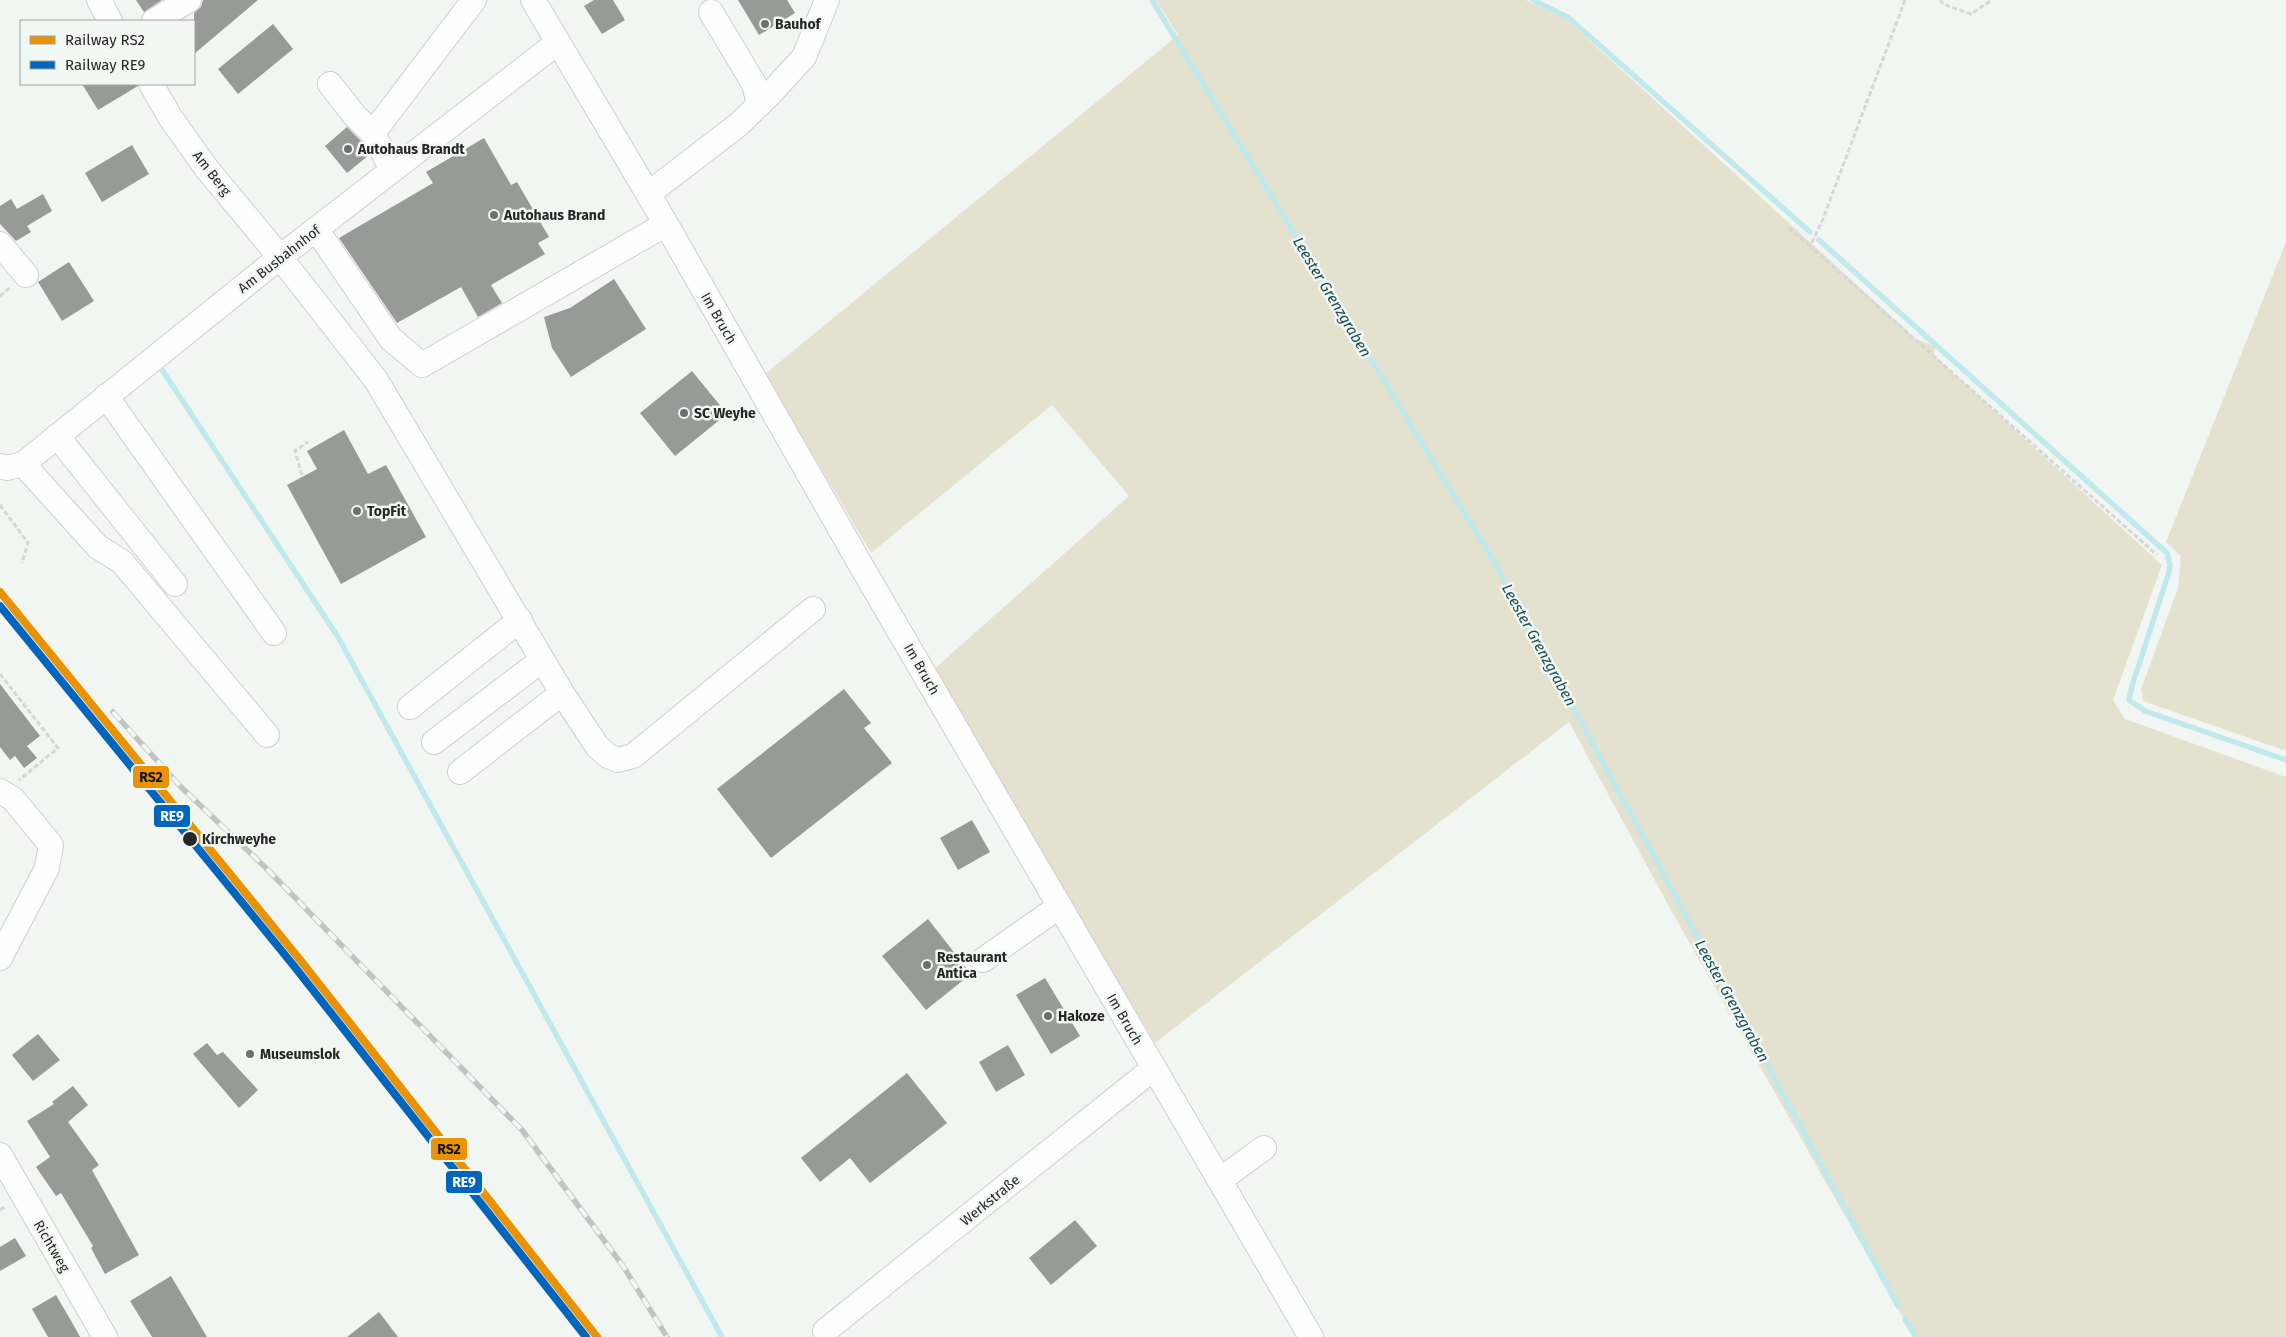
<svg xmlns="http://www.w3.org/2000/svg" width="2286" height="1337" font-family="'Fira Sans',sans-serif">
	<rect width="100%" height="100%" fill="#f2f6f3"/>
	<path fill="#e4e2cf" d="M1156,0H1526L1567,20L1916,339L1936,347L1933,355L2162,565L2113,700L2125,719L2286,777V1337H1914L1672,912L1569,722L1155,1043L932,671L1129,496L1052,405L871,553L765,374L1178,35Z
		M2286,242V751L2143,701L2141,689L2178,588L2181,556L2166,542Z"/>
	<g fill="none" stroke-linecap="round" stroke-linejoin="round">
		<path stroke="#c0e9ec" stroke-width="5.5" d="M1152,0L1493,560L1898,1306
			M1533,0L1569,18L1810,232
			M1819,240L2167,553L2170,565L2169,572L2132,686L2129,700L2145,711L2286,760
			M159,365L338,637L722,1337
			M1905,1319L1916,1337"/>
	</g>
	<path fill="#989a98" d="M136,0H162L144,12Z
		M203,0H258L194,54V13L201,7Z
		M594,0H613L625,20L602,34L584,6Z
		M738,0H787L795,13L759,35Z
		M273,24L293,49L238,94L218,69Z
		M82,84H137L138,86L98,110Z
		M347,127L362,142L369,155L347,173L325,146Z
		M484,138L511,185L517,182L549,237L538,243L545,254L491,285L502,303L478,317L461,287L397,323L339,238L433,183L426,172Z
		M132,145L149,174L102,202L85,173Z
		M43,194L52,211L27,226L31,232L16,241L0,224V206L11,199L17,209Z
		M69,262L94,301L62,321L38,282Z
		M614,279L646,329L571,377L552,348L544,317L570,308Z
		M692,371L727,414L675,456L640,413Z
		M344,430L368,474L386,465L426,537L341,584L287,485L317,469L307,451Z
		M0,684L40,736L27,746L37,758L24,768L15,756L10,760L0,747Z
		M844,689L871,723L864,728L892,763L771,858L717,789Z
		M972,820L990,852L958,870L940,838Z
		M928,919L971,974L926,1010L882,956Z
		M1045,978L1080,1036L1051,1054L1016,995Z
		M38,1034L60,1060L33,1081L12,1055Z
		M207,1043L217,1055L223,1052L258,1090L239,1108L193,1054Z
		M1008,1045L1025,1075L996,1092L979,1062Z
		M907,1073L947,1123L870,1183L850,1158L820,1182L801,1158Z
		M73,1086L88,1105L68,1122L99,1165L92,1170L139,1255L105,1274L91,1248L93,1246L61,1193L56,1196L36,1167L50,1157L27,1121L54,1104L52,1102Z
		M1075,1220L1097,1246L1051,1285L1029,1258Z
		M15,1238L26,1256L0,1271V1247Z
		M171,1276L207,1337H152L130,1301Z
		M56,1295L73,1324L80,1337H48L32,1309Z
		M379,1312L398,1337H347Z"/>
	<g fill="none" stroke-linecap="round" stroke-linejoin="round">
		<defs>
			<path id="minor" d="M99,0L110,21
				M533,0L666,224L863,569L1311,1337
				M711,12L754,84L759,105
				M154,21L189,0
				M151,84L170,117L207,169L280,257L376,380L562,693L597,746L608,756L618,760L633,756L813,609
				M330,84L355,116L373,133L392,170
				M373,133L474,0
				M648,194L738,125L770,94L804,57L827,0
				M316,229L391,339L422,365L666,224
				M0,244L26,275
				M106,396L274,633
				M57,436L175,584
				M23,464L98,547L122,562L267,735
				M0,466L7,468L23,464L280,257L557,43
				M410,707L520,620
				M434,742L542,660
				M460,772L562,693
				M0,791L13,799L51,845L47,868L0,958
				M983,960L1060,906
				M0,1155L105,1337
				M1220,1180L1264,1148
				M825,1331L1154,1068"/>
		</defs>
		<use href="#minor" stroke="#cdd0cd" stroke-width="26"/>
		<path stroke="#d5d6d6" stroke-width="3" stroke-dasharray="5 2.5" stroke-linecap="butt" d="M1905,0L1823,219L1810,246L2157,555
			M1940,0L1943,4L1971,14L1992,0
			M1789,228L1810,246
			M0,296L11,287
			M302,475L295,451L308,442
			M0,505L28,543L22,563
			M0,674L58,748L19,780
			M0,1210L6,1206"/>
		<use href="#minor" stroke="#fdfefd" stroke-width="24"/>
		<defs>
			<path id="rail" d="M113,712L180,786L266,868L522,1130L623,1266L667,1337"/>
		</defs>
		<use href="#rail" stroke="#c2c3c3" stroke-width="5.5"/>
		<use href="#rail" stroke="#f1f7f2" stroke-width="4" stroke-dasharray="11" stroke-linecap="butt"/>
		<defs>
			<path id="rail-1" d="M0,592L301,961L597,1337"/>
			<path id="rail-2" d="M0,606L294,966L586,1337"/>
		</defs>
		<use href="#rail-1" stroke="#f1f7f2" stroke-width="11"/>
		<use href="#rail-2" stroke="#f1f7f2" stroke-width="11"/>
		<use href="#rail-1" stroke="#e99204" stroke-width="8"/>
		<use href="#rail-2" stroke="#0065bd" stroke-width="8"/>
	</g>
	<g fill="#6d706e" stroke="#f1f7f2" stroke-width="2">
		<circle cx="765" cy="24" r="5"/>
		<circle cx="348" cy="149" r="5"/>
		<circle cx="494" cy="215" r="5"/>
		<circle cx="684" cy="413" r="5"/>
		<circle cx="357" cy="511" r="5"/>
		<circle cx="927" cy="965" r="5"/>
		<circle cx="1048" cy="1016" r="5"/>
		<circle cx="250" cy="1054" r="5"/>
	</g>
	<circle fill="#262827" stroke="#f1f7f2" stroke-width="2" cx="190" cy="839" r="8"/>
	<g text-anchor="middle" stroke-width="5" stroke-linejoin="round" paint-order="stroke">
		<g font-size="14" font-weight="bold" fill="#262827" stroke="#f1f7f2" text-anchor="start">
			<text x="775" y="29">Bauhof</text>
			<text x="358" y="154">Autohaus Brandt</text>
			<text x="504" y="220">Autohaus Brand</text>
			<text x="694" y="418">SC Weyhe</text>
			<text x="367" y="516">TopFit</text>
			<text x="937" y="962">Restaurant<tspan x="937" dy="16">Antica</tspan></text>
			<text x="1058" y="1021">Hakoze</text>
			<text x="260" y="1059">Museumslok</text>
		</g>
		<g font-size="14" fill="#262827" stroke="#f1f7f2">
			<text transform="translate(212 173) rotate(52)" y="5">Am Berg</text>
			<text transform="translate(279 259) rotate(-38)" y="5">Am Busbahnhof</text>
			<text transform="translate(719 318) rotate(60)" y="5">Im Bruch</text>
			<text transform="translate(922 669) rotate(60)" y="5">Im Bruch</text>
			<text transform="translate(1125 1019) rotate(60)" y="5">Im Bruch</text>
			<text transform="translate(990 1200) rotate(-39)" y="5">Werkstraße</text>
			<text transform="translate(52 1246) rotate(60)" y="5">Richtweg</text>
		</g>
		<g font-size="14" font-weight="bold" fill="#262827" stroke="#f1f7f2" text-anchor="start">
			<text x="202" y="844">Kirchweyhe</text>
		</g>
		<g font-size="15" font-style="italic" fill="#1b4d51" stroke="#f1f7f2">
			<text transform="translate(1332 297) rotate(59)" y="5">Leester Grenzgraben</text>
			<text transform="translate(1539 645) rotate(61)" y="5">Leester Grenzgraben</text>
			<text transform="translate(1732 1001) rotate(61)" y="5">Leester Grenzgraben</text>
		</g>
	</g>
	<g stroke="#f1f7f2" stroke-width="2">
		<rect x="132" y="765" width="38" height="24" rx="5" fill="#e99204"/>
		<rect x="153" y="804" width="38" height="24" rx="5" fill="#0065bd"/>
		<rect x="430" y="1137" width="38" height="24" rx="5" fill="#e99204"/>
		<rect x="445" y="1170" width="38" height="24" rx="5" fill="#0065bd"/>
	</g>
	<g font-size="14" text-anchor="middle" font-weight="bold" fill="#fff">
		<text x="172" y="821">RE9</text>
		<text x="464" y="1187">RE9</text>
	</g>
	<g font-size="14" text-anchor="middle" font-weight="bold" fill="#111">
		<text x="151" y="782">RS2</text>
		<text x="449" y="1154">RS2</text>
	</g>
	<rect x="20" y="20" width="175" height="65" fill="#f1f7f2" stroke="#a0a4a1"/>
	<rect x="30" y="36" width="25" height="8" fill="#e99204" stroke="#a0a4a1"/>
	<text x="65" y="45" font-size="15" fill="#262827">Railway RS2</text>
	<rect x="30" y="61" width="25" height="8" fill="#0065bd" stroke="#a0a4a1"/>
	<text x="65" y="70" font-size="15" fill="#262827">Railway RE9</text>
</svg>
